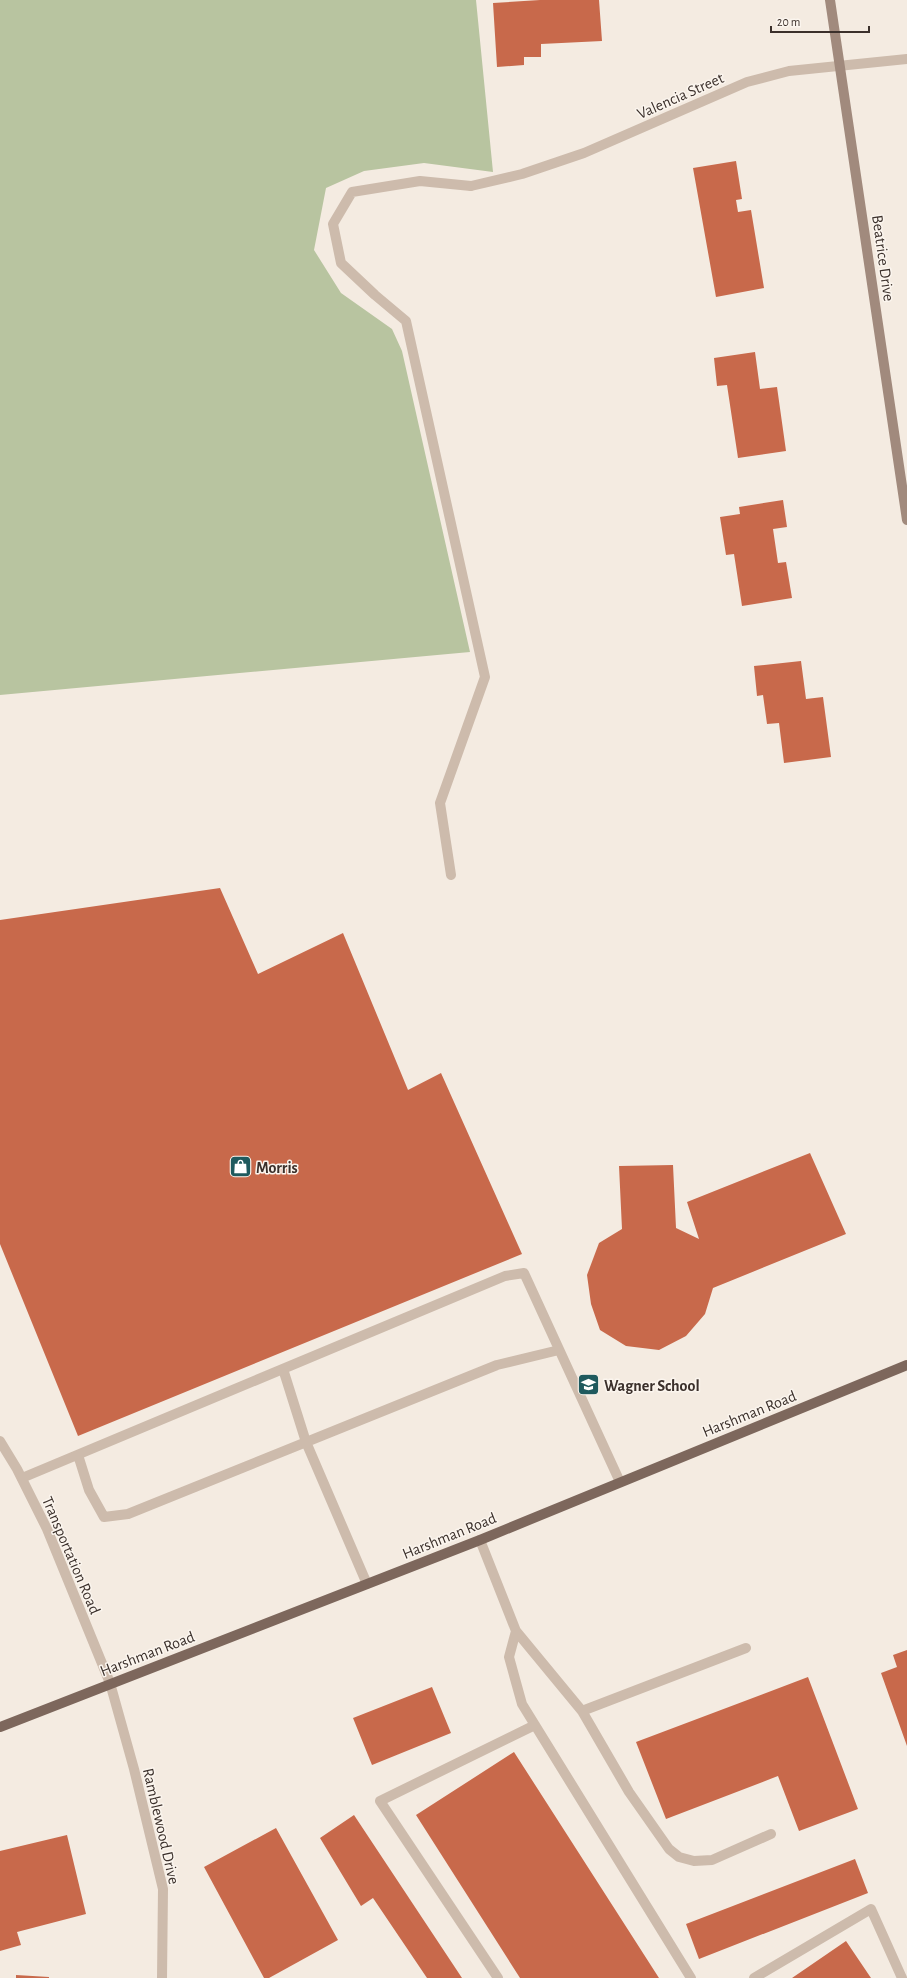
<svg xmlns="http://www.w3.org/2000/svg" width="907" height="1978" font-family="'Alegreya Sans',sans-serif">
	<rect width="100%" height="100%" fill="#f4ebe1"/>
	<path fill="#b8c4a0" d="M0,0H476L493,172L424,163L364,171L326,188L314,250L341,293L392,329L402,351L470,652L0,695Z"/>
	<path fill="#c8694b" d="M540,0H599L602,41L541,44V57H524V65L497,67L493,3Z
		M736,161L742,199L736,200L738,212L751,210L764,288L716,297L693,168Z
		M755,352L760,389L777,387L786,451L738,458L727,385L717,386L714,358Z
		M783,500L787,527L773,529L778,563L786,562L792,598L742,606L734,554L726,555L720,517L740,514L739,507Z
		M801,661L806,699L823,697L831,757L784,763L779,723L767,724L763,695L757,696L754,666Z
		M220,888L258,974L343,933L408,1090L441,1073L522,1254L78,1436L0,1244V920Z
		M810,1153L846,1234L713,1288L705,1314L686,1336L659,1350L626,1346L600,1330L591,1304L587,1275L599,1243L622,1229L619,1166L673,1165L676,1228L699,1239L687,1202Z
		M907,1650V1746L881,1673L897,1667L893,1655Z
		M808,1677L858,1809L799,1831L778,1776L666,1819L636,1742Z
		M432,1687L451,1733L372,1765L353,1718Z
		M514,1752L659,1978H520L416,1815Z
		M354,1815L462,1978H427L373,1898L361,1906L320,1838Z
		M276,1828L338,1940L269,1978H264L204,1867Z
		M67,1835L86,1914L17,1932L21,1945L0,1951V1851Z
		M855,1859L868,1893L699,1959L686,1924Z
		M846,1941L871,1978H792Z
		M16,1975L49,1977V1978H16Z"/>
	<g fill="none" stroke-linecap="round" stroke-linejoin="round">
		<path stroke="#cdbbac" stroke-width="10" d="M451,875L440,803L485,677L406,321L375,295L341,263L333,224L352,192L420,181L471,186
			M283,1369L306,1442L367,1584
			M78,1455L89,1490L104,1517L128,1514L497,1365L559,1350
			M22,1478L505,1276L524,1273L620,1482
			M480,1540L516,1631L582,1711L629,1792L669,1849L679,1857L694,1861L712,1860L771,1834
			M516,1631L509,1657L522,1704L691,1978
			M582,1711L746,1648
			M498,1978L380,1801L535,1725
			M754,1978L871,1909L902,1978"/>
		<path stroke="#cdbbac" stroke-width="10" d="M471,186L522,174L584,153L747,82L789,71L907,59
			M0,1441L17,1469L47,1529L110,1683L134,1769L163,1889L162,1978"/>
		<path stroke="#a18a7d" stroke-width="10" d="M830,0L907,520"/>
		<path stroke="#7d675c" stroke-width="10" d="M0,1727L480,1540L907,1365"/>
	</g>
	<defs>
		<symbol id="shop-square" viewBox="-11 -11 22 22"><rect x="-9" y="-9" width="18" height="18" rx="4" fill="#1f5a5e" stroke="#fbf5ee"/><path d="M-5-2.5h2.3a2.7 3.5 0 0 1 5.4 0H5L5.5 6h-11ZM-1.5-2.5h3a1.5 2.3 0 0 0-3 0Z" fill="#fff"/></symbol>
		<symbol id="school-square" viewBox="-11 -11 22 22"><rect x="-9" y="-9" width="18" height="18" rx="4" fill="#1f5a5e" stroke="#fbf5ee"/><path d="M0-5L7-2L0 1L-7-2ZM-4 1L0 2.5L4 1V4Q0 6-4 4Z" fill="#fff"/></symbol>
	</defs>
	<g fill-rule="evenodd">
		<use href="#shop-square" x="228" y="1154" width="25" height="25"/>
		<use href="#school-square" x="576" y="1372" width="25" height="25"/>
	</g>
	<g text-anchor="middle" stroke-width="3" stroke-linejoin="round" paint-order="stroke">
		<g font-size="16" fill="#3b302b" stroke="#fbf5ee">
			<text transform="translate(680 95) rotate(-24)" y="6">Valencia Street</text>
			<text transform="translate(884 258) rotate(82)" y="6">Beatrice Drive</text>
			<text transform="translate(749 1413) rotate(-22)" y="6">Harshman Road</text>
			<text transform="translate(449 1535) rotate(-22)" y="6">Harshman Road</text>
			<text transform="translate(72 1555) rotate(67)" y="6">Transportation Road</text>
			<text transform="translate(147 1653) rotate(-21)" y="6">Harshman Road</text>
			<text transform="translate(162 1826) rotate(77)" y="6">Ramblewood Drive</text>
		</g>
		<g font-size="16" font-weight="bold" fill="#3b302b" stroke="#fbf5ee" text-anchor="start">
			<text x="256" y="1173">Morris</text>
			<text x="604" y="1391">Wagner School</text>
		</g>
	</g>
	<path d="M771 26v6h98v-6" fill="none" stroke="#3b302b" stroke-width="2"/>
	<text x="777" y="26" font-size="12" fill="#3b302b" stroke="#fbf5ee" stroke-width="3" paint-order="stroke">20 m</text>
</svg>
